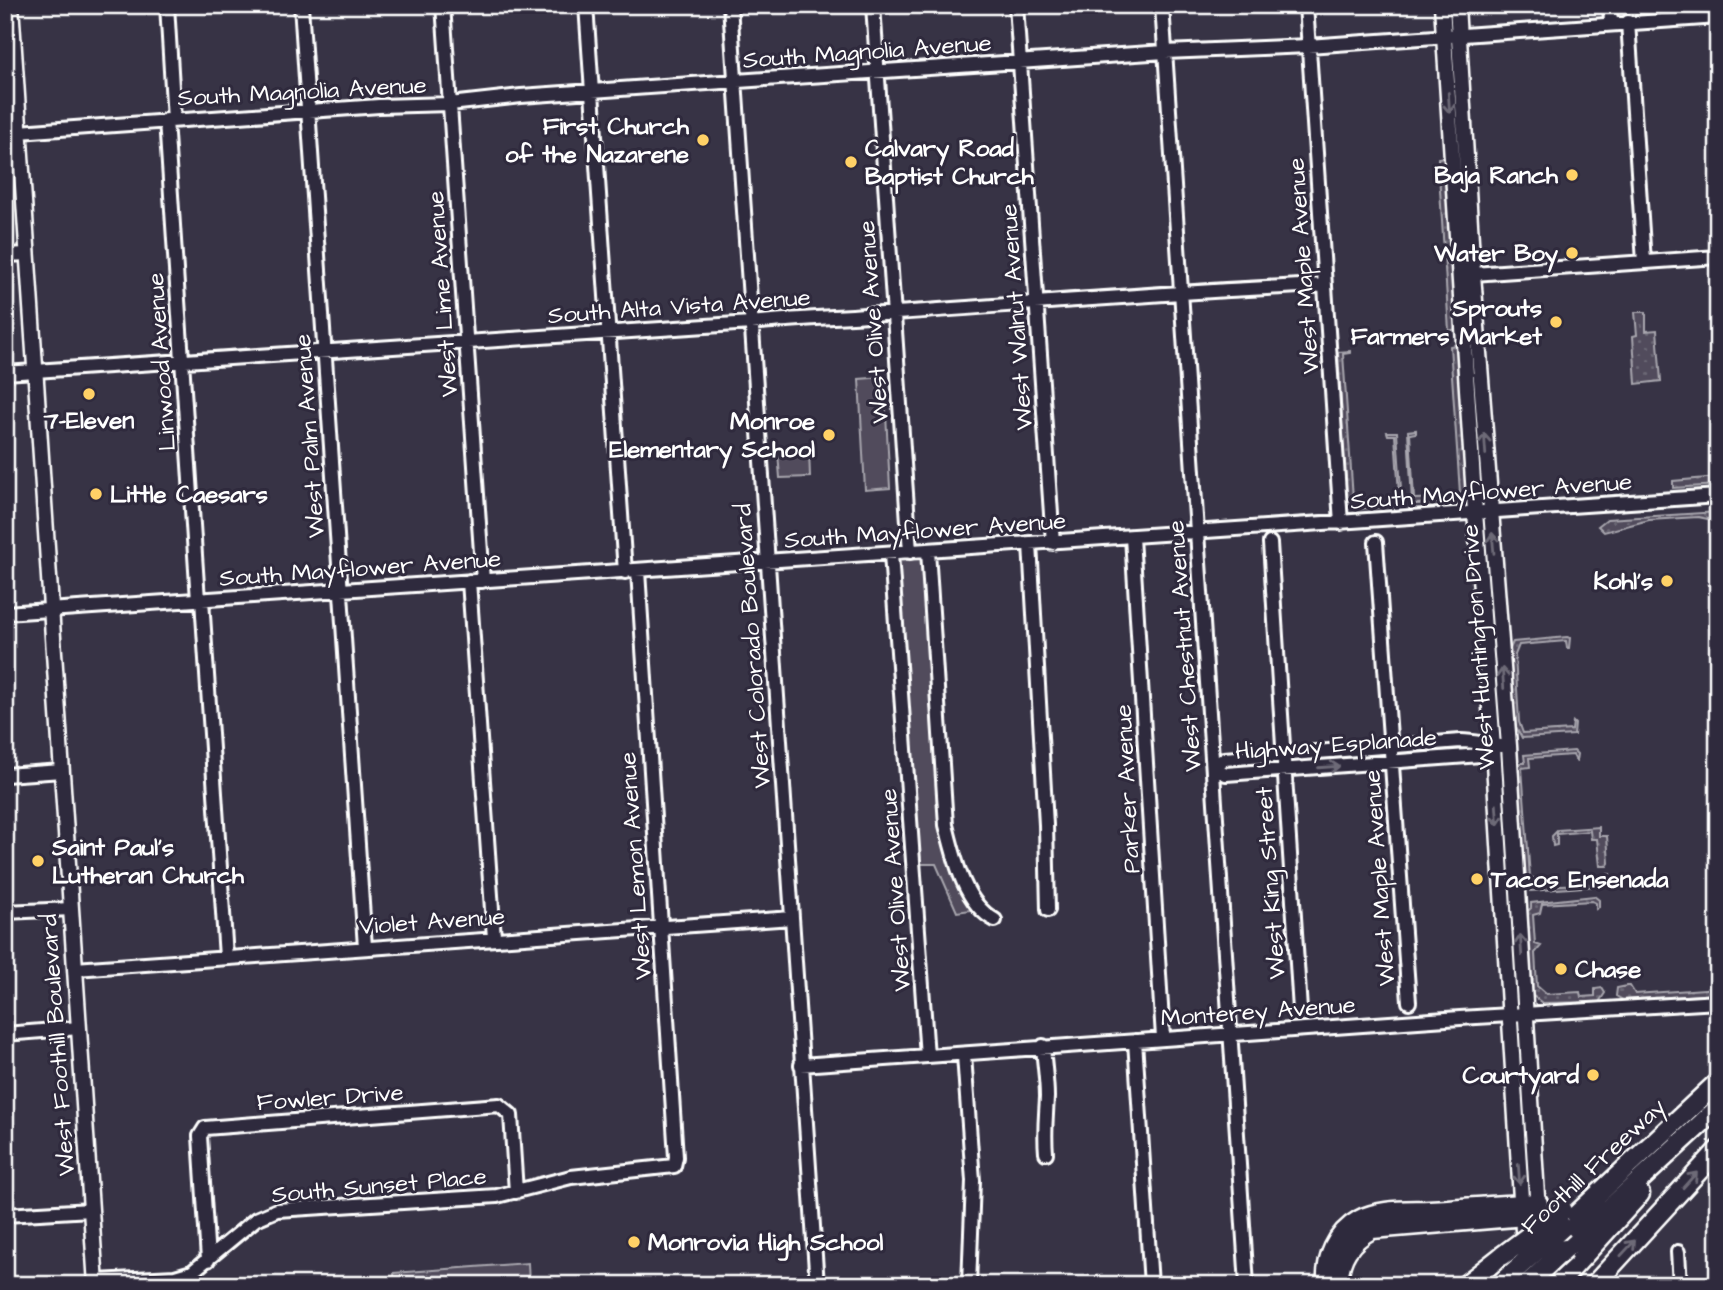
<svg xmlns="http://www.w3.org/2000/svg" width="1723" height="1290" font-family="'Architects Daughter',sans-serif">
	<defs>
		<pattern id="grass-dots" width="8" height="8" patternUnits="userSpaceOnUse" patternTransform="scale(1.75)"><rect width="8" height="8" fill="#514c5c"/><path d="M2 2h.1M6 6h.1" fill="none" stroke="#6b6774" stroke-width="1.8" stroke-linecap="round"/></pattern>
	</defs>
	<rect width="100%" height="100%" fill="#373345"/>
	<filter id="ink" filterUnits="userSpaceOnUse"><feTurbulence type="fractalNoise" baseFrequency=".0143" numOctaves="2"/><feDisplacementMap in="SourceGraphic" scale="14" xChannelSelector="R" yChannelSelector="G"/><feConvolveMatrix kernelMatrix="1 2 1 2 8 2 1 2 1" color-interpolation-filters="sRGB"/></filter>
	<g filter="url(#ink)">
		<path fill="url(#grass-dots)" stroke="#a8a6ae" stroke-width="2" d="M1445,157L1456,329L1449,331L1438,158Z
			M1635,312H1646V331L1657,330L1661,381L1636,384L1633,336L1637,335Z
			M1455,345L1457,347L1467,493L1459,502L1416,504L1412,501L1408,431L1416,430V433L1410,434L1414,499L1453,498L1460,493L1450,346Z
			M1350,351V353L1343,354L1353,499L1361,505L1394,503V495L1399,494L1395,435H1388L1387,432H1397L1402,503L1398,506L1356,509L1347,503L1338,352Z
			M1718,477V485L1673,488V481Z
			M1718,512V521L1698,517L1649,520L1604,532L1598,526L1607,519Z
			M1567,637L1570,638L1569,648H1567L1566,641L1519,645L1515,655L1519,722L1523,733L1572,730L1573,722L1575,724L1574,735L1522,738L1514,723L1509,651L1513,642Z
			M1574,751L1577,754L1576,761L1573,755L1529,758L1530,767L1522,768L1530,877L1537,879L1540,886L1606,883L1605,874H1610V885L1531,891L1530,882L1525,879L1517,766L1518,763H1525L1524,755Z
			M1599,827V836H1607L1609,863L1607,866H1600L1597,839H1591L1590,831L1557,834V845L1553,846L1552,836L1558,830Z
			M1594,896L1599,900V907L1596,909V903L1592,901L1542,904L1540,913L1533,915L1535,944L1541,946L1535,953L1537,986L1546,994L1580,992L1581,997L1595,996V989L1602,988L1605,993L1599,1002L1542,1003L1532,995L1533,980H1531L1527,912L1531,908V903Z
			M1627,986H1630L1635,994L1718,988V994L1623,1000L1616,996L1617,988Z"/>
		<path fill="#514c5c" stroke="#a8a6ae" stroke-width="2" d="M884,377L890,488L865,490L859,379Z
			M809,450L810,477L780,478L778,453Z
			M924,559L942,801L978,909L957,912L936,864H920L898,561Z
			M528,1263L529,1285H395L394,1273Z"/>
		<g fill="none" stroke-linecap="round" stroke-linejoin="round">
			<defs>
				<path id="minor" d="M167,5L174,120
					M301,5L365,947
					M443,5L483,581
					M586,5L625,572
					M730,5L817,1285
					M873,5L910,552
					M1016,5L1053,543
					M1162,5L1247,1285
					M1306,5L1341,523
					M1610,5L1611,23
					M1628,22L1644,262
					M166,120L198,600
					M5,133L379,106L450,104L521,96L663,86L1165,52L1308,46L1718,17
					M5,255L28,254
					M1473,274L1718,257
					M5,373L751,323C799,318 847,317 895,313C1038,303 1182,291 1325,285
					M1132,537L1163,1038
					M1376,542L1409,1002
					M1270,543L1300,1010
					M1030,544L1046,825L1048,910
					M928,551L946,825C954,857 964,904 995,920
					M891,554L927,1056
					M469,581L494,938
					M202,600L226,957
					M5,613L1718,496
					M1493,747L1481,755L1226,774L1213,768L1224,759L1461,741C1478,741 1492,747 1509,746
					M5,775L62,771
					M5,912L71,909
					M75,969L792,918
					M5,1034L79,1028
					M1135,1041L1151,1285
					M1043,1046C1044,1063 1047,1080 1047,1097C1046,1117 1044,1132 1046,1153
					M964,1055L973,1181L969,1285
					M801,1065L1460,1018L1718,1002
					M5,1215L91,1210
					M1678,1252L1680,1285
					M208,1260L200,1136L205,1128L499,1105L511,1115L516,1192
					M96,1281L175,1277L192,1272L256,1219L277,1210L497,1196L571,1177L674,1166L676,1157L638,571"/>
				<path id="major" d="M11,5L96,1285
					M1442,5L1475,512L1493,747L1524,1247
					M1457,5L1473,274L1509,746L1538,1212"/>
				<path id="highway" d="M1563,1227L1718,1082
					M1565,1249L1718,1108
					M1327,1285C1325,1259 1336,1233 1359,1220C1379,1209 1406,1211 1429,1210C1465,1208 1501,1205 1538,1203
					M1339,1285C1337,1259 1350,1241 1372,1229L1538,1215
					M1465,1285L1502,1256
					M1557,1285L1640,1194
					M1594,1285L1718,1150"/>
			</defs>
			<use href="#minor" stroke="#fff" stroke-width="18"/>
			<use href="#major" stroke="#fff" stroke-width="19"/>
			<use href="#highway" stroke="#fff" stroke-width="23"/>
			<use href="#minor" stroke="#2f2a3d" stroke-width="12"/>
			<use href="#major" stroke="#2f2a3d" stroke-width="14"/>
			<use href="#highway" stroke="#2f2a3d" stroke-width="18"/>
			<defs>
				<path id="highway-bridge" d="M1502,1256L1562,1211
					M1502,1282L1563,1227
					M1526,1285L1565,1249"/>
			</defs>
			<use href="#highway-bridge" stroke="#fff" stroke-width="23" stroke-linecap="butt"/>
			<use href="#highway-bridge" stroke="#2f2a3d" stroke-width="18"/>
		</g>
		<defs><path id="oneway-shaft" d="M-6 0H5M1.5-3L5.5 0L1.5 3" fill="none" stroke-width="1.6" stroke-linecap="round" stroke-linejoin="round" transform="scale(1.75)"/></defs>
		<g stroke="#6d6a77">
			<use href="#oneway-shaft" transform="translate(1449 103) rotate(86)"/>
			<use href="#oneway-shaft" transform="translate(1485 444) rotate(-94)"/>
			<use href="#oneway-shaft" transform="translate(1493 543) rotate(-95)"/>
			<use href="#oneway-shaft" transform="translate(1503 678) rotate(-94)"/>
			<use href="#oneway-shaft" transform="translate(1329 767) rotate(-4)"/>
			<use href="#oneway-shaft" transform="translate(1497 815) rotate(86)"/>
			<use href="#oneway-shaft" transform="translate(1521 945) rotate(-94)"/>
			<use href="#oneway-shaft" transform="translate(1519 1174) rotate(86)"/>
			<use href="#oneway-shaft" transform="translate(1690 1180) rotate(-48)"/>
			<use href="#oneway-shaft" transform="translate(1628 1248) rotate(-47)"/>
		</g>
	</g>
	<g fill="#ffd166" stroke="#2f2a3d" stroke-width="2.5">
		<circle cx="703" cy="140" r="7"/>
		<circle cx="851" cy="162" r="7"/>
		<circle cx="1572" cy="175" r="7"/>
		<circle cx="1572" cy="253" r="7"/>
		<circle cx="1556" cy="322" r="7"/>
		<circle cx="89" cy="394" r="7"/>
		<circle cx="829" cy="435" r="7"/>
		<circle cx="96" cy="494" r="7"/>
		<circle cx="1667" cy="581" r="7"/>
		<circle cx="38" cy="861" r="7"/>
		<circle cx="1477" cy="879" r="7"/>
		<circle cx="1561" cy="969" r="7"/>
		<circle cx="1593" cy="1075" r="7"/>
		<circle cx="634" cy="1242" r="7"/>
	</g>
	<g text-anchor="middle" stroke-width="6" stroke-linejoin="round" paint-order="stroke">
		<g font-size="24" fill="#fff" stroke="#2f2a3d">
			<text transform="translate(867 51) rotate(-4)" y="8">South Magnolia Avenue</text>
			<text transform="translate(302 91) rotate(-3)" y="8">South Magnolia Avenue</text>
			<text transform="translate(1303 266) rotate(-94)" y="8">West Maple Avenue</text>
			<text transform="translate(442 294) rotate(-94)" y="8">West Lime Avenue</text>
			<text transform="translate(679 306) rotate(-4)" y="8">South Alta Vista Avenue</text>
			<text transform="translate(1016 317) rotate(-94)" y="8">West Walnut Avenue</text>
			<text transform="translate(873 322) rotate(-94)" y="8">West Olive Avenue</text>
			<text transform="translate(161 362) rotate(-94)" y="8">Linwood Avenue</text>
			<text transform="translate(309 436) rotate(-94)" y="8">West Palm Avenue</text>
			<text transform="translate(1491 491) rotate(-4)" y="8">South Mayflower Avenue</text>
			<text transform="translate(925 530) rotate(-4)" y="8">South Mayflower Avenue</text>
			<text transform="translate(360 568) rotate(-4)" y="8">South Mayflower Avenue</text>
			<text transform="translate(752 646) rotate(-94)" y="8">West Colorado Boulevard</text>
			<text transform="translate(1184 646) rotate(-94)" y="8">West Chestnut Avenue</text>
			<text transform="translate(1478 647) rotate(-94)" y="8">West Huntington Drive</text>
			<text transform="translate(1336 744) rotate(-4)" y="8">Highway Esplanade</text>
			<text transform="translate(1127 789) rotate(-93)" y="8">Parker Avenue</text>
			<text transform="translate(635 866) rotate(-94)" y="8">West Lemon Avenue</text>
			<text transform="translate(1379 878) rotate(-94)" y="8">West Maple Avenue</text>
			<text transform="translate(1270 883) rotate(-94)" y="8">West King Street</text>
			<text transform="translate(895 890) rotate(-94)" y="8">West Olive Avenue</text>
			<text transform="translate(432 921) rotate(-4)" y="8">Violet Avenue</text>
			<text transform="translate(1258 1011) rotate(-4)" y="8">Monterey Avenue</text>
			<text transform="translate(57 1045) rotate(-94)" y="8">West Foothill Boulevard</text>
			<text transform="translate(330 1097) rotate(-4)" y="8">Fowler Drive</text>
			<text transform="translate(1593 1166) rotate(-43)" y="8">Foothill Freeway</text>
			<text transform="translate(379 1185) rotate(-5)" y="8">South Sunset Place</text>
		</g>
		<g font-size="24" font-weight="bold" fill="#fff" stroke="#2f2a3d" text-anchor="end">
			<text x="689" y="134">First Church<tspan x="689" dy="28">of the Nazarene</tspan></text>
			<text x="865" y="156" text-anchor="start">Calvary Road<tspan x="865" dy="28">Baptist Church</tspan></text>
			<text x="1558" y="183">Baja Ranch</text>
			<text x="1558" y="261">Water Boy</text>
			<text x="1542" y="316">Sprouts<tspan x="1542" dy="28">Farmers Market</tspan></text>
			<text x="89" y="428" text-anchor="middle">7-Eleven</text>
			<text x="815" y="429">Monroe<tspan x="815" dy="28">Elementary School</tspan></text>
			<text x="110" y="502" text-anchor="start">Little Caesars</text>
			<text x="1653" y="589">Kohl's</text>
			<text x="52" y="855" text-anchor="start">Saint Paul's<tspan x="52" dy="28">Lutheran Church</tspan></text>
			<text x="1491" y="887" text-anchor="start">Tacos Ensenada</text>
			<text x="1575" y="977" text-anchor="start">Chase</text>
			<text x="1579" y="1083">Courtyard</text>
			<text x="648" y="1250" text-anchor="start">Monrovia High School</text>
		</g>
	</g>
	<rect width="1723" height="1290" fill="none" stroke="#2f2a3d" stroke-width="28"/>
	<rect x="14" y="14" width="1695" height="1262" fill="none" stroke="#fff" stroke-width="2.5" filter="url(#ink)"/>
</svg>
